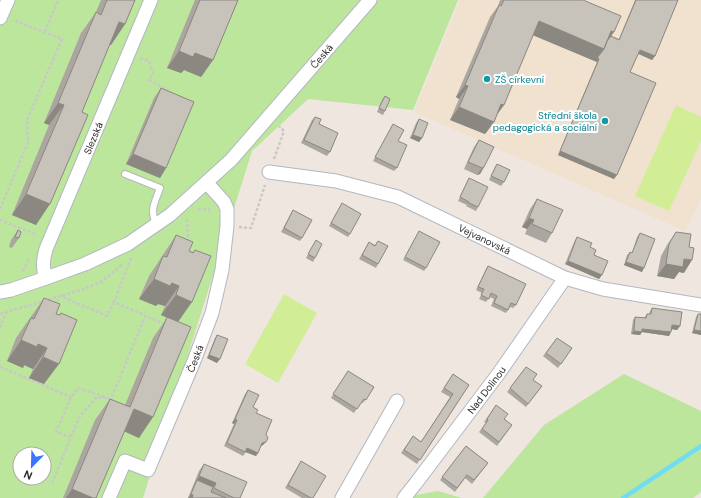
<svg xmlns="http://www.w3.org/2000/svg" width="701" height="498" font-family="'DM Sans',sans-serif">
	<rect width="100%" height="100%" fill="#efe6df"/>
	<path fill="#f0e2cf" d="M460,0H701V200L685,231L414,112Z"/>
	<path fill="#bce69b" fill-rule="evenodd" d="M0,0H458L413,110L308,99L252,151L143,498H0ZM20,454H44V478H20Z
		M624,374L701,411V492L693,498H483L544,425Z
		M438,491L462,498H413L416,495Z"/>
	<path fill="#d1ee96" d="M676,105L701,117V141L669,211L635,196Z
		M284,294L317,313L278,383L245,364Z"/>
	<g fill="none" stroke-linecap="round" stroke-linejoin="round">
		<path stroke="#70ddf3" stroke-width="4.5" d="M623,498L701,446"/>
		<defs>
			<path id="lane" d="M125,174L160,188C154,205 150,208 156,225"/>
			<g id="street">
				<path d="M0,18L8,0"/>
				<path id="s1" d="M269,172L336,181L398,197L565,278L603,289L701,305"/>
				<path id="s2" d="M46,278C42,268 43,260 46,249L151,0"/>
				<path id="s3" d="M0,292L11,290L46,278L85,264L128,244L170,215L231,160L370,0"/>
				<path id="s4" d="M109,498L125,461L148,470L194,361L212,313L222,270L227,226V209L224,202L207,183"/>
				<path d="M342,498L397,401"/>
				<path id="s5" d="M404,498L416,483L499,373L565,278"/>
			</g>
		</defs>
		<use href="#lane" stroke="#b3b7c1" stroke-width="8"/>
		<use href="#street" stroke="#b3b7c1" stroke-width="15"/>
		<path stroke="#c8c8c8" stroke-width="2.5" stroke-dasharray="3 2" stroke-linecap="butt" d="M45,32L58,0
			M140,58L149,61L153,73L149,80L171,92
			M274,159L284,131L279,126
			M0,209L28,142L27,120L62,39L13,20
			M198,209H208L212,212
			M0,219L5,222L37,235
			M187,219L188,242
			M239,227L251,228L265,185
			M131,258L114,302L164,324
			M23,271L29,259
			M55,306L60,296L107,316L114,302
			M0,314L81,290L101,282L124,263
			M0,328L6,312
			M0,367L71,397
			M110,401L145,317
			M71,437L80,416L97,397L105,398
			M52,483L71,437L56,432L71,397L78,388L111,399"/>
		<use href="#lane" stroke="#fff" stroke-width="6"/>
		<use href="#street" stroke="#fff" stroke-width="13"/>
	</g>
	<path fill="#aba7a0" d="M101,0H135L125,24L111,45H109L36,225L12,215L49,125L44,123L81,33L96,12Z
		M195,0H238L213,60L201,77L184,70L181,73L167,68Z
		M500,0H583L611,36L619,39L635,0H678L655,56L652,60L638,54L630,72L614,179L558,155L597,62L533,35L504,105L497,115L494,122L485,134L450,120L459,99L456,97L490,17L498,6Z
		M161,88L166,168L160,178L126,164L154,98Z
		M385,96V111L383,115L377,112L382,100Z
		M315,117L319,124L330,152L327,156L301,143L312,120Z
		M419,119L422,138L419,142L410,138L416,123Z
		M393,124L398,141L397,168L394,171L373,161Z
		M479,140L484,167L480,174L477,175L464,169L474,147Z
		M497,164L504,182L501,186L489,180L495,167Z
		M469,178L478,207L476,211L466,206L467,205L458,201L467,182Z
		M537,199L552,233L546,243L525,234L527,229L522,227L530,209Z
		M342,203L350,234L348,237L329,226Z
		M293,210L302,238L300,241L281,232Z
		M18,230L19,238L12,248L9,247L11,240Z
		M419,231L426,268L424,271L403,260Z
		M676,232L684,273L679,272L674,279L657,276L661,256L667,245Z
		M640,233L642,272L624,265L627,255L630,252L632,253L637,237Z
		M176,235L189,251L193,252L195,250L178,322L139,438L124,431L96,498H63L95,420L110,399L125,405L153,338L167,318L161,315L165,306L158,304L156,306L139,299L149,276Z
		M577,237L590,247L594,255L602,275L599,279L565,264L575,240Z
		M316,240L315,258L313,262L306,258Z
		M378,241V264L376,268L359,259L369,242L375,245Z
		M488,266L516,305L513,308L510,307L506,313L491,306L494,299L490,297L486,302L479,299L482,293L476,290L486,269Z
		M44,298L56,314L60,315L61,313L44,384L29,378L33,369L24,365L23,368L7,361L16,338Z
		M652,308L680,326L677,330L672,329L669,336L642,332L640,335L631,334L633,320L635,317L644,318L647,314H649L650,311Z
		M698,314L701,335L692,333L696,317Z
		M217,335V363L207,358L215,338Z
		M557,338L572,348L558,368L543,356Z
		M526,367L533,380L542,386L526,407L507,392Z
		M348,371L374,387L363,403L361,402L354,413L331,398Z
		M453,374L469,385L417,464L401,453L413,436L421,442L450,397L441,392Z
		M248,390L253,407L266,434L263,445L261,446L258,453L256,456L246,452L243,456L224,446L234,424L232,423L245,394Z
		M496,405L504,419L512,425L497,446L479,432L486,423L484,422Z
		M466,446L488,463L472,484L465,478L455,492L440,480Z
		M301,461L313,498H302L285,488Z
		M204,464L240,498H188L199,471Z"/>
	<path fill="#8b8882" d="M539,21L604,49L599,59L597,62L530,34Z
		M119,22L125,24L111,45L104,42Z
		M611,31L614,32L605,45Z
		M640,50L655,56L652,60L637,53Z
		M179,51L195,53L213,60L201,77L184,70L181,73L167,68Z
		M465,85L468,86L459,99L456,97Z
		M58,103L64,105L49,125L44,123Z
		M501,104L504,105L495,117Z
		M459,107L494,122L485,134L450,120Z
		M413,135L422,138L419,142L410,138Z
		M560,151L617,175L614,179L558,155Z
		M133,154L166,168L160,178L126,164Z
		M484,167L480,174L477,175L482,168Z
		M26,194L50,204L36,225L12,215Z
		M529,218L534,220L527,229L522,227Z
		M684,259L692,260L684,273L679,272L674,279L657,276L666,264Z
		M568,261L602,275L599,279L565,264Z
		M626,262L644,268L642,272L624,265Z
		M154,279L172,283L179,286L165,306L158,304L156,306L139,299Z
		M176,295L192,302L178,322L161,315Z
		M672,325L680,326L677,330L670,329Z
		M642,329L671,332L669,336L642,332L640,335L631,334L634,331Z
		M694,330L701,331V335L692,333Z
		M21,340L38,344L47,348L33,369L24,365L23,368L7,361Z
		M209,355L220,359L217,363L207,358Z
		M43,357L59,364L44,384L29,378Z
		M134,409L153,417L139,438L119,429Z
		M235,419L237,420L234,424L232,423Z
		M266,442L263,445L260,447L262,443Z
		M247,448L258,453L256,456L245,452Z
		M199,476L216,483L211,490L197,480Z
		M72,489L93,498H66Z
		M191,494L193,495L191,498H188Z"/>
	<path fill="#c7c2ba" stroke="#8b8882" d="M107,0H135L125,24L119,22L82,112L88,115L50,204L26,194L64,105L58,103L96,12L101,15Z
		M200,0H238L213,60L195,53L193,57L179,51Z
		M504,0H583L621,16L614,32L611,31L604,49L539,21L504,105L501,104L494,122L459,107L468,86L465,85L499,5L501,6Z
		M636,0H678L655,56L640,50L630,72L656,83L617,175L560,151L599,59L597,58L604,49L607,41L611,36L619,40Z
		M161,88L194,102L166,168L133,154Z
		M385,96L390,99L385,111L379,108Z
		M315,117L321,119L319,124L338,133L330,152L304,140Z
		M419,119L428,123L422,138L413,135Z
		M393,124L404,130L398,141L407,145L397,168L375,157Z
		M479,140L494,147L484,167L482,168L468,162Z
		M497,164L510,170L504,182L491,176Z
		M469,178L488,187L478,207L469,203V202L460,197Z
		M537,199L563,210L552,233L532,224L534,220L529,218Z
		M342,203L361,214L350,234L331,223Z
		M293,210L312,220L302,238L284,228Z
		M18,230L21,232L19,238L15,237Z
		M419,231L440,242L426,268L405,257Z
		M676,232L691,234L689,247L694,248L692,260L684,259L683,267L666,264L669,244Z
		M640,233L655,239L644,268L626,262L630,252L632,253Z
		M176,235L193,242L189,251L193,253L195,250L211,256L192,302L176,295L179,286L172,283L170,286L154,279L163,256L167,257Z
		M577,237L592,243L590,247L596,250L594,255L608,261L602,275L568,261Z
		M316,240L322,244L315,258L308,254Z
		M378,241L388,246L378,264L362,255L369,242L375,246Z
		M488,266L526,284L516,305L511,303L508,310L494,303L497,296L491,293L489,299L481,295L484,289L478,287Z
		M44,298L60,304L56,314L60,315L61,313L77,320L59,364L43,357L47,348L38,344L37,347L21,340L31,318L34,319Z
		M652,308L682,312L680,326L672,325L671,332L642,329V332L634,331L635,317L646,318L647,314H651Z
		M698,314H701V331L694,330Z
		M167,317L191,327L153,417L134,409L96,498H93L72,489L110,399L130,407Z
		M217,335L228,339L220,359L209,355Z
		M557,338L572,348L561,364L546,353Z
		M526,367L537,374L533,380L542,386L528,404L510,388Z
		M348,371L374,387L366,400L364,399L357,409L333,394Z
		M453,374L469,385L420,460L404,450L413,436L421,442L453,394L444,388Z
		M248,390L259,395L253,407L258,410L256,413L272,420L266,434L268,438L266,442L262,443L258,453L247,448L245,452L227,443L237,420L235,419Z
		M496,405L508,414L504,419L512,425L499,442L482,429L488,420L487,419Z
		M466,446L488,463L474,480L467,475L457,488L442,477Z
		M301,461L326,476L313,498H311L288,485Z
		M204,464L247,482L240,498H234L214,488L216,483L199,476Z
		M197,480L213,487L211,492L226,498H192L193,495L191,494Z"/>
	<g fill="#0f9aa8" stroke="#fff" stroke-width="1.5">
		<circle cx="487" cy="79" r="4"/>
		<circle cx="605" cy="121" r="4"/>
	</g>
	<g text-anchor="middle" stroke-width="4" stroke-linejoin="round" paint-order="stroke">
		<g font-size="10" fill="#2d2d2d" stroke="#fff">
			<text dy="4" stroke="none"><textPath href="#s3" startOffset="408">Česká</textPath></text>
			<text dy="4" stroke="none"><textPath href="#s2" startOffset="150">Slezská</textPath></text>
			<text dy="4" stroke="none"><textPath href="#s1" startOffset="228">Vejvanovská</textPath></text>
			<text dy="4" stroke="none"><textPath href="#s4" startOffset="186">Česká</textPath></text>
			<text dy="4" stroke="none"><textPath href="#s5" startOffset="136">Nad Dolinou</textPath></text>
		</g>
		<g font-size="10" fill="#0d838f" stroke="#fff" text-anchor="start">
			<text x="495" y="83">ZŠ církevní</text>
			<text x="597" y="119" text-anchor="end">Střední škola<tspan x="597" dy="12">pedagogická a sociální</tspan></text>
		</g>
	</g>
	<g transform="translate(32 466) rotate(203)"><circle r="19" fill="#ffffff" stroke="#ababab"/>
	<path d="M0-3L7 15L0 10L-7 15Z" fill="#3c74ff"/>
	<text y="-6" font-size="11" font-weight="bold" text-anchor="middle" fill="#2d2d2d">N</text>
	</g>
</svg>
